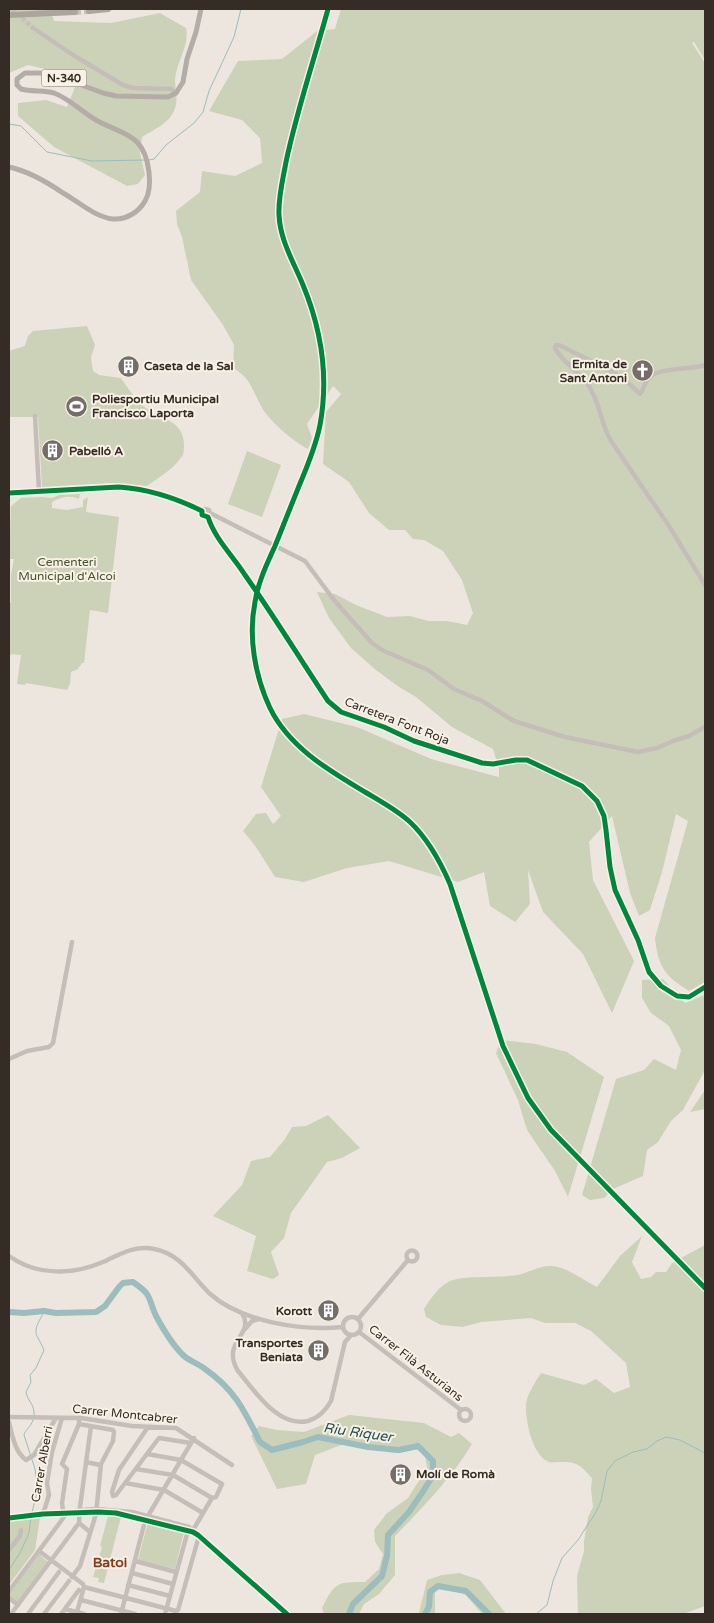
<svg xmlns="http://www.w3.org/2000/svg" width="714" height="1623" font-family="'Varela Round',sans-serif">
	<rect width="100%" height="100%" fill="#ece6df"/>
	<path fill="#ccd2b8" d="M9,9H50L54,21L111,23L160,13L186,28C190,46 176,62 175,80C175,90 179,100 174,111C169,123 153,130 142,137L140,153L145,175L138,184L127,186L54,147L18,116V103L46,100L67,107L79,77L28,65L9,73Z
		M341,9H705V60L694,42L692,43L705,63V982L689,991C665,976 658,967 655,938L688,821L676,814L662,872L650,910L639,916L630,893L612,816L589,842L593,880L634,961L612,1013L583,954L543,912L528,870L530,904L515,922L490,906L484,872L458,882L389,861L347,868L304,882L275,877L256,847L243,831L256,814L266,813L273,824L281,816L261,787L282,719L304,714L357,727L431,759L499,777V768L493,749L452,727L416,697L399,687L376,670L351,648L329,618L317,592L335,594L356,605L387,617L410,616L428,621H447L467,625L473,613L462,580L443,551L424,540L413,539L405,530H389L369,513L349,482L323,464L326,412L341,394L333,386L307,424L312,438L308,449C293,441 274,425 264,411C253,394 252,378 233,368L234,345L223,325L191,280L182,237L177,224L176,211L200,192L202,171L235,176L262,163L260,138L242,120L209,111L238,61L282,59L317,31L335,29Z
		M87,326L95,345L91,358L93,371L99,375L121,378C127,387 134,397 142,405C158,419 184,419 184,445C184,450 184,455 180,459C172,470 158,478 147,486L112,483L42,487L38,417H9V351L25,346L28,336L33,331Z
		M247,451L281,465L262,517L228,504Z
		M80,494L79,499C70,495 61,497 52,502V508L67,510L83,507V500L88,497L86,512L119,517L108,613L90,610L84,663H82L78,669L71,672L70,684L67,690L26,683L25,685L17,684L21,655L11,654L9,659V603H11V575L14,559H9L11,506L21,498L41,497L52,498L59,495Z
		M663,979L685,1003L705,995V1070L683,1110L671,1121L658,1142L647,1150L643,1176L615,1188L604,1198L590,1200L582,1195L616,1079L644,1070L654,1059L676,1070L681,1050L669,1026L651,1013L642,998V980Z
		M501,1040L536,1044L567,1052L604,1077L568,1197L555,1171L527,1130L518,1100L496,1053Z
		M705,1090V1109L690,1112Z
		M328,1115L360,1148L342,1158L327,1162L291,1213L284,1238L271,1252L279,1275L273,1279L247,1271L256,1236L213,1216L242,1185L251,1161L270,1157L285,1139L292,1127L306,1126Z
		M642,1236L632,1262L641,1279L651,1277L656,1272H666L672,1263L705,1245V1606L683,1614H578L577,1576L584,1551V1541L588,1517L593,1507L591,1489L592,1478C581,1466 578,1461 560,1462C557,1462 552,1463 549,1462C532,1456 525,1419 526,1404C527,1394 536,1381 541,1373L584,1385L596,1379L614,1393L630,1387L626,1363L591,1331L575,1323H545L531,1318L481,1322L463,1327L441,1325L426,1317L424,1309C431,1298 438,1287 450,1281C463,1275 500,1278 518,1275C530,1272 540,1265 552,1266C567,1267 583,1280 597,1287L620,1256Z
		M349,1415L424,1423L451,1437L459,1433L472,1444C451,1479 423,1507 395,1536V1575L379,1594L364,1604L359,1614H324L322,1608C335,1582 337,1582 365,1582L379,1569L383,1554L375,1542L374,1530L386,1514L408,1498L427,1468L424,1448L394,1453L344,1444L315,1455L306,1484L277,1489L251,1436L259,1426L277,1430L304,1432Z
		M41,1511L35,1550L9,1585V1515Z
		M108,1516L121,1517L104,1583L98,1582L99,1578L93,1577L102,1547L100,1546Z
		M148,1522L184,1532L175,1569L138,1560Z
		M39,1554L48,1562L18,1603L9,1596V1594Z
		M459,1573L480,1580L506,1614H482L466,1595L445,1585L435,1591V1614H416L419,1613L427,1580L442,1575Z"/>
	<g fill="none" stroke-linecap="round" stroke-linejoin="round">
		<path stroke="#9bbdbd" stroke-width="1" d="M9,124L21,126L47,152L92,161L145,160
			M149,160L154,159L166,145L194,123L203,112L209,91L234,37L241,9
			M34,1416C35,1403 28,1403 26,1392L31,1382L30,1375L36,1368L44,1350C42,1345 40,1342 38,1338C32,1328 41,1320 44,1311
			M9,1570L20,1553L29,1533L31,1516L38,1489L35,1469L24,1435C25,1430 31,1427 33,1420
			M536,1614L547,1605L553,1581L562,1558L578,1540L596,1512L601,1501L607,1471L615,1461L633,1452L647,1449L657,1441L666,1437L680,1440L705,1453"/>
		<path stroke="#9bbdbd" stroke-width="6" d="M9,1312L24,1313L44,1311L56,1313L96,1312L105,1306L119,1287L123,1283L133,1282C153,1296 147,1296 156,1316C162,1327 173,1345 182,1354C188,1361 198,1363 205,1369C235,1390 244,1410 260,1442L272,1450L303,1442L318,1437L368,1447L399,1450L418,1446L433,1461V1475L424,1490L409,1512L388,1535L387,1556L382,1576L353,1604L349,1614
			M425,1614L429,1607L430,1592L438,1586L466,1591L489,1614"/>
		<path stroke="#c7c1ba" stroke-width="4.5" stroke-dasharray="4.5 2" stroke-linecap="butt" d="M12,9L33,28
			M61,1513L82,1510"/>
		<path stroke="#c7c1ba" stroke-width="6" stroke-dasharray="6 3" stroke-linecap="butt" d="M75,12L89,11"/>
		<path stroke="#c5beb8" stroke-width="4.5" d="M33,28L73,55L123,85L133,88L171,89L176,93
			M705,365C690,370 661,367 650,377C644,382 644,390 640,394L626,381L615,373L559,345H556L555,348C561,361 580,372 589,386C600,403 601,424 611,441L669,526L705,585
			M35,416L39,491
			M9,493L119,487C148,489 176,498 202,511L203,516L208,517
			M202,511L205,509L209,510L210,514L208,517C215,539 233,556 245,575C274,616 300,659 328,701L341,712L384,727L414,741L482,763L493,764L516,760H527L582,786L597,801L604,816L606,830L610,867L615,890L638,940L649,972L661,986L677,996L689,997L705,987
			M210,513L305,561L334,600L372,643L382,650L428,670L454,689L482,701L514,721L565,737L638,752L657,748L673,741L689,736L705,727
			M9,1059L27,1051L49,1047L53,1043L72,942
			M406.5 1256a5.5 5.5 0 1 1 11 0a5.5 5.5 0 1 1-11 0Z
			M9,1256C37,1276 73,1275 103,1262C120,1254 135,1245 154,1249C181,1254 191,1275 209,1293C241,1322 301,1331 343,1327
			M242,1313C256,1335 220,1341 238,1371C255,1391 278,1428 308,1421C318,1418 326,1410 331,1401L345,1342L351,1335
			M343 1326a9 9 0 1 1 18 0a9 9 0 1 1-18 0Z
			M358,1319L408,1260
			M245,1329L252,1321L259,1319
			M359,1332L461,1410
			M459 1415a6 6 0 1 1 12 0a6 6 0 1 1-12 0Z
			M9,1417L81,1418L132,1426L176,1428L232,1465
			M9,1422C12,1435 15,1452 26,1460L34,1455L56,1418
			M148,1427L119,1470L112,1492L113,1496L116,1495L159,1438L191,1443
			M147,1454L181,1460L222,1484L216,1497L212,1498L193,1530
			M86,1462L100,1465
			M136,1469L173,1475L212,1498
			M125,1483L164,1490L203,1513
			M82,1510L96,1509L132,1512L189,1527L198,1535
			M60,1513L43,1514L49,1495L47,1483L52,1452L62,1418
			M79,1523L90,1532
			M9,1550L20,1536L21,1530
			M39,1551L83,1584L84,1587L176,1611L178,1610L199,1536
			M135,1561L176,1572
			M132,1573L173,1584
			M72,1577L80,1566L96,1514L101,1464L113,1441L114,1432L113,1430L79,1424
			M128,1585L170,1596
			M9,1591L64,1517L62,1503L67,1469L62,1464L79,1424V1418
			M9,1598L18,1605
			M81,1600L135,1614
			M65,1609L84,1614
			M77,1612L84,1587
			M11,1614L79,1523L80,1507L91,1426
			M28,1614L59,1572
			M44,1614L69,1581
			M61,1614L79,1590
			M121,1614L145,1521L194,1438
			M165,1614L189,1527"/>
		<path stroke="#b4ada7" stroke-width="5" d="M9,167C28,171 47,182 63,193C79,202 95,217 113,219C126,220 139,212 145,201C150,193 150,181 149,172C144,133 125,136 96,120C82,112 70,99 54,93C43,90 32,92 21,89L17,85V79L25,73H40L60,77L103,93L116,96L168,97L176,93L183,82L187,59L196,32L201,9"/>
		<path stroke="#aba59e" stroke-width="6" d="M89,11L108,9
			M9,15L75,12"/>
		<defs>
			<path id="cycleway" d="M328,9C314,60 297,110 286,162C283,179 278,198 279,215C280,240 294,263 303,285C322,331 329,376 320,425C316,446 307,467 299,486C291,506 283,526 275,546C267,564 258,582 255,602C248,637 255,676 270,708C289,747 328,770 365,792C380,801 397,810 410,822C428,839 440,861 450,884L503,1046L528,1098L551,1130L705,1288
				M9,493L119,487C148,489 176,498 202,511V515L208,517C215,539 233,556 245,575C274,616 300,659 328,701L341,712L384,727L414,741L482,763L493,764L516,760H527L582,786L597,801L604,816L606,830L610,867L615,890L638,940L649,972L661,986L677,996L689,997L705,987
				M9,1518L43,1514L98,1512L116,1513L193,1532L198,1535L287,1614"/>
		</defs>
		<use href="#cycleway" stroke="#f9f1e5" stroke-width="8"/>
		<use href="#cycleway" stroke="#00873e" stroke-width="5"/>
	</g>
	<defs>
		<symbol id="building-disc" viewBox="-11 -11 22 22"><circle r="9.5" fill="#756d67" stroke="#f9f1e5"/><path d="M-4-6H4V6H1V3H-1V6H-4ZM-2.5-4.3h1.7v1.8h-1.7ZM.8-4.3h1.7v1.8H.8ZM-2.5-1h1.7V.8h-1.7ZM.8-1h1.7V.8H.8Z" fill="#fff"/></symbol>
		<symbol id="church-disc" viewBox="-11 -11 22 22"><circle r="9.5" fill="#756d67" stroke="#f9f1e5"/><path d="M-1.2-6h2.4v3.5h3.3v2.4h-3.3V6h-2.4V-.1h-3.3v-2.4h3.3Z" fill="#fff"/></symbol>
		<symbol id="stadium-disc" viewBox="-11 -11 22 22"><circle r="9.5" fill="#756d67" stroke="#f9f1e5"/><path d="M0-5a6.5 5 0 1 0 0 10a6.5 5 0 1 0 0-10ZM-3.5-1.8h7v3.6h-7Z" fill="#fff"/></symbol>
	</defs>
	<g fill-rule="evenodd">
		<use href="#building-disc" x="116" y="354" width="25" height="25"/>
		<use href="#church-disc" x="630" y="358" width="25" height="25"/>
		<use href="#stadium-disc" x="64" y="394" width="25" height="25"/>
		<use href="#building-disc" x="40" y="438" width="25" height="25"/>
		<use href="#building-disc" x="316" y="1298" width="25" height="25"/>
		<use href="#building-disc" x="306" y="1338" width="25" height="25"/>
		<use href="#building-disc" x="388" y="1462" width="25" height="25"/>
	</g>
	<g text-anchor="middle" stroke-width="4" stroke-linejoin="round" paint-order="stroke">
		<rect fill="#f9f1e5" stroke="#70675f" stroke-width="1" x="41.5" y="69.5" width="45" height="17" rx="4"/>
		<g font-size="11" font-weight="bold" fill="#352c26">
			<text x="64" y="82">N-340</text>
		</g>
		<g font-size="12" font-weight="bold" fill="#352c26" stroke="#f9f1e5" text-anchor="start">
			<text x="627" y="368" text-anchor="end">Ermita de<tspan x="627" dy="14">Sant Antoni</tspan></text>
			<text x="144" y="370">Caseta de la Sal</text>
			<text x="92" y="403">Poliesportiu Municipal<tspan x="92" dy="14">Francisco Laporta</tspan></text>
			<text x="69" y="455">Pabelló A</text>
			<text x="312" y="1315" text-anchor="end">Korott</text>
			<text x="303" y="1347" text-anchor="end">Transportes<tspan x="303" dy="14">Beniata</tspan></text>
			<text x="416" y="1478">Molí de Romà</text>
		</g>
		<g font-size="12" fill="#43542a" stroke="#f9f1e5">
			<text x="67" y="566">Cementeri<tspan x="67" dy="14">Municipal d'Alcoi</tspan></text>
		</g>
		<g font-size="12" fill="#352c26" stroke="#f9f1e5">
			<text transform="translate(397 721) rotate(21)" y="4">Carretera Font Roja</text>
			<text transform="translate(416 1363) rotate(38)" y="4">Carrer Filà Asturians</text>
			<text transform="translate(125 1414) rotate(6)" y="4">Carrer Montcabrer</text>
			<text transform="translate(42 1464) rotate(-80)" y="4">Carrer Alberri</text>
		</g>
		<g font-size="14" font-style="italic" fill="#1b5157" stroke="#f9f1e5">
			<text transform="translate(358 1432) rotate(8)" y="5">Riu Riquer</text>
		</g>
		<g font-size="14" font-weight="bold" fill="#863b1e" stroke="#f9f1e5">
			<text x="110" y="1567">Batoi</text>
		</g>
	</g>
	<rect width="714" height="1623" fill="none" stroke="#352c26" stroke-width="20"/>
</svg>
